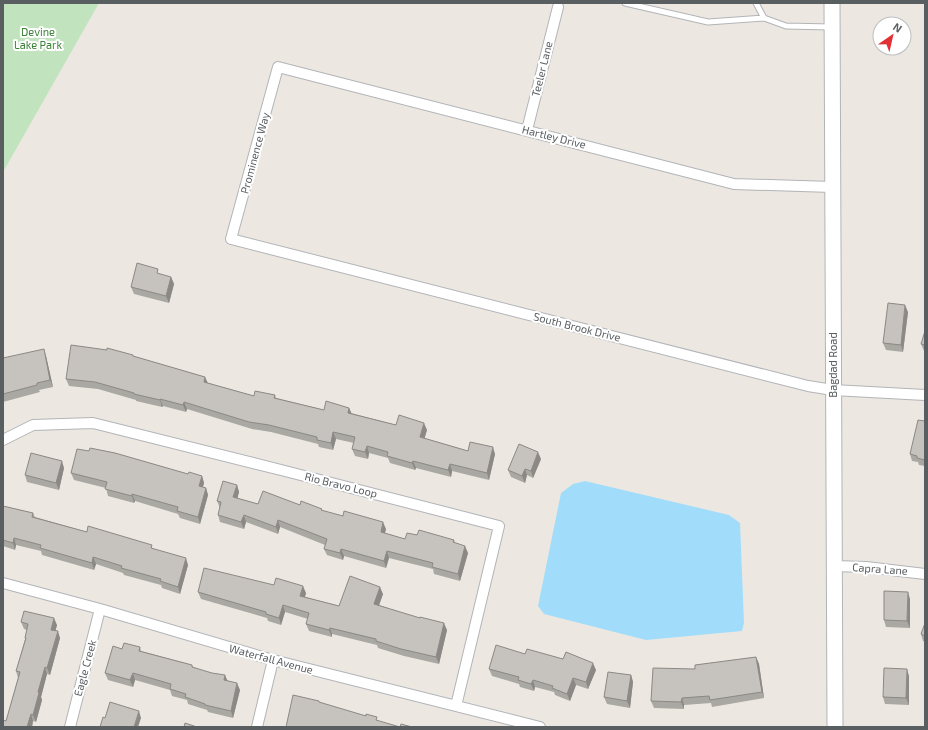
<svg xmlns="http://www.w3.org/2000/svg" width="928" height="730" font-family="'Exo 2',sans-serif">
	<rect width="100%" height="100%" fill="#ece8e1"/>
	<path fill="#c1e3be" d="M3,3H99L3,172Z"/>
	<path fill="#a1ddfb" d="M585,481L729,515L740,523L744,623L742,631L646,640L544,614L538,606L561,493L573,484Z"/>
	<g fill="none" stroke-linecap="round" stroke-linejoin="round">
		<defs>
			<path id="lane" d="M625,3L708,22L764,18L786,26L831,27
				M756,3L764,18"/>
			<path id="street" d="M527,130L558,7
				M832,187L734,184L278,67L231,239L808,386L833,390L925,395
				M3,440L33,425L93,423L285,471L499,526L456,706
				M834,566L866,567L925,574
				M3,583L100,609L273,660L540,727
				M70,727L100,609
				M257,727L273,660"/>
			<path id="secondary" d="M832,3L835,727"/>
		</defs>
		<use href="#lane" stroke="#b2b4b8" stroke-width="7"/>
		<use href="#street" stroke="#b2b4b8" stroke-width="12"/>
		<use href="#secondary" stroke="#b0b5b8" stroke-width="17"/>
		<use href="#lane" stroke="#fff" stroke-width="5"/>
		<use href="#street" stroke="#fff" stroke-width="10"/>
		<use href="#secondary" stroke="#fff" stroke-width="15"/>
	</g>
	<path fill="#aaa8a3" d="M171,277L174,284L169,303L134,294L131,287Z
		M908,312L903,352L886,350L883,343Z
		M925,331V351H924L921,344Z
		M133,355V356L205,377L208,383L254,396L275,395L276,398L324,410L349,408L351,413L396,425L427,430L424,438L468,451L495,454L489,480L452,471L451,477L416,468L415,470L390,463L388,458L369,453L368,459L355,456L352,449L354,443L336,439L333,450L319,447L318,444L271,432L252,429L187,409L186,412L163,406L162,407L136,401V400L98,389L69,386L66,379Z
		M46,356L53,387L39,390L40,392L3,402V358Z
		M925,421V466L919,465L918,462L912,461L910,454Z
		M541,459L533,478L527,475L525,483L511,477L508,470Z
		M64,468L59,490L27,482L25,475Z
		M71,473L188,474L202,476L204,483L203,487L206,488L208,495L200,524L180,518L178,514L135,501L134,503L108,496L106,488L74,480Z
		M237,485L239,492L237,498L258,504L300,505L322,509V511L386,529L385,533L405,539L417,535L454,540L455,543L468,553L460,581L434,574L433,569L389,558L386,568L344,556L343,560L327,555L324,549L325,545L280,527L278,534L246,522L244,529L220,522L218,515L220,508L217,501Z
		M3,506L33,513L35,517L87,532L153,549L188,565L180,594L162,588L161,585L124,575L123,573L96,564L94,570L42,555L41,551L16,545L15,550L3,546Z
		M198,592L306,593L305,597L339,606L383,594L379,605L447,630L439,664L404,656L378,648L377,645L332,634V637L309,631L306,624L308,619L285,612L281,625L268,621L267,618L201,599Z
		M910,599V628L886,627L884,620Z
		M21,622L57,625L55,631L60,638L50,675L47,674L41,697L42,700L36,722L33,721L32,727H3L6,721L18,678L16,671L25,639V638L27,630L24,629Z
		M925,623V642L923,641L921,634Z
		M140,647L141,651L192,665L193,667L228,681L240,690L233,718L208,712L207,710L188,704L187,700L172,696L170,690L135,680L133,687L108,680L105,673L122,649Z
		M525,654L596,670L588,689L576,685L570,701L555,695L554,692L535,687L534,691L520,687L519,684L492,676L489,669Z
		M756,657L759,664L764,698L712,707L711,703L684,705V709L654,708L651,701L695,669Z
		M631,675L633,682L630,708L607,704L604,697Z
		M909,676V705L885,704L883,697Z"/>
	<path fill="#8b8885" d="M171,277L174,284L169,303L166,296Z
		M905,305L908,312L903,352L901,345Z
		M44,349L46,356L53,387L50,380Z
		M205,377L208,384L204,382Z
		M160,399L163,406L162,407L160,400Z
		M184,402L187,409L186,412L183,405Z
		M349,408L352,414L348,413Z
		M424,423L427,430L423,444L420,437Z
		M333,432L336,439L333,450L331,443Z
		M367,446L369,453L368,459L365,452Z
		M493,447L495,454L489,480L487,473Z
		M538,452L541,459L533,478L531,471Z
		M62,461L64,468L59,490L56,483Z
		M413,461L416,468L415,470L412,463Z
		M450,464L452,471L451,477L448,470Z
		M525,469L527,475L525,483L522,476Z
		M202,476L204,483L201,493L199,486Z
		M237,485L239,492L236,504L233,497Z
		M206,488L208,495L200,524L198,517Z
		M132,494L135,501L134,503L132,496Z
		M244,515L246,522L244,529L241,522Z
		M278,520L280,527L278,534L276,527Z
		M383,522L386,529L383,539L381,532Z
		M14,538L16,545L15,550L13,543Z
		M465,546L468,553L460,581L458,574Z
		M341,549L344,556L343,560L340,553Z
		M387,551L389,558L386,568L384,561Z
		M93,557L96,564L94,570L92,563Z
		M186,558L188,565L180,594L178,587Z
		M303,586L306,593L303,603L300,596Z
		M380,587L383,594L377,611L374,604Z
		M908,592L910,599V628L907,621Z
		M283,605L285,612L281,625L279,618Z
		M54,618L57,625L54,637L51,630Z
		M444,623L447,630L439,664L436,657Z
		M330,628L332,634V637L329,630Z
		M58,631L60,638L50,675L47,668Z
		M756,657L759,664L764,698L762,692Z
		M593,663L596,670L588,689L586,682Z
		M45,667L47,674L41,697L42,700L36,722L33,715L38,692Z
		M907,669L909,676V705L906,698Z
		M133,673L135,680L133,687L130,680Z
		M225,675L228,682L224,680Z
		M631,675L633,682L630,708L627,701Z
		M573,678L576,685L570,701L567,694Z
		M533,680L535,687L534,691L531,684Z
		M237,683L240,690L233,718L231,711Z
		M682,698L684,705V709L681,702Z
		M139,711L141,718L138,727H134Z
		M31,714L33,721L32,727H27Z"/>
	<path fill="#c6c3be" stroke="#8b8885" d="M137,263L158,269L157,273L171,277L166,296L131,287Z
		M888,303L905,305L901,345L883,343Z
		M925,331V345L921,344Z
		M71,345L107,350V348L133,355V356L205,377L204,382L254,396L255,391L275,395L274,398L324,410L326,401L349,408L348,413L396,425L399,415L424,423L420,437L468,451L470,442L493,447L487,473L450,464L448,470L413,461L412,463L387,456L388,452L367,446L365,452L352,449L355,437L333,432L331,443L317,440V437L269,425L249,422L184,402L183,405L160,399V400L134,394V393L95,382L66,379Z
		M44,349L50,380L37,383V385L3,394V358Z
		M918,420L925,421V460L917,458V456L910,454Z
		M519,444L538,452L531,471L525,469L522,476L508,470Z
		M90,448L115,453L188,474L189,472L202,476L199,486L206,488L198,517L177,511L178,507L132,494V496L105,489L107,482L71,473L77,449L89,451Z
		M31,453L62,461L56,483L25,475Z
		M223,481L237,485L233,497L258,504L263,491L300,505L301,501L322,509L321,510L343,516L344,511L383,522L381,532L405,539L407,533L417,535L419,530L454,540L453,542L465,546L458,574L432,567L433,563L387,551L384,561L341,549L340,553L324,549L327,539L278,520L276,527L244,515L241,522L218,515L221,502L217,501Z
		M3,506L33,513L32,517L87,532L88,526L152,545L151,548L186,558L178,587L160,581L161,579L121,568L122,566L93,557L92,563L40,548L41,545L14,538L13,543L3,540Z
		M204,568L274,585L276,578L303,586L300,596L339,606L350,576L380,587L374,604L420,618V617L444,623L436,657L401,649L376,641V639L330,628L329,630L306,624L309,613L283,605L279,618L266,614V612L198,592Z
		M884,591L908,592L907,621L884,620Z
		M24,611L54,618L51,630L58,631L47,668L45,667L38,692L39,693L33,715L31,714L27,727H3V720L6,721L20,672L16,671L26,638H25L28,624L21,622Z
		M925,623V636L921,634Z
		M124,643L140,647L139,651L192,665V667L212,673L225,675L224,680L237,683L231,711L205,705V704L185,697L186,694L170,689L171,684L133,673L130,680L105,673L113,646L122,649Z
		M496,645L525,654L527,649L563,659L566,652L593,663L586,682L573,678L567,694L552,688L553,686L533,680L531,684L518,680L519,677L489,669Z
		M756,657L762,692L710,700L709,696L682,698L681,702L651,701L653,668L695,669V665Z
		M884,668L907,669L906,698L883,697Z
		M608,672L631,675L627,701L604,697Z
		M293,695L319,701V702L366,716V714L377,717L376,720L400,727L401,724L412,727H286Z
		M110,702L139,711L134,727H100L103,717L105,718Z
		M185,723L197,727H184Z"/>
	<g text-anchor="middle" stroke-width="4" stroke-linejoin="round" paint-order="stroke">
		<g font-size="11" fill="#3c8238" stroke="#fff">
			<text x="38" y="36">Devine<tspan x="38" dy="13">Lake Park</tspan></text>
		</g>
		<g font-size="11" fill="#595e61" stroke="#fff">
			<text transform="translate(542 69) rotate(-76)" y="4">Teeler Lane</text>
			<text transform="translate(554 137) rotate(14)" y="4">Hartley Drive</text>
			<text transform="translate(255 153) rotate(-75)" y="4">Prominence Way</text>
			<text transform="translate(577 327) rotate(14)" y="4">South Brook Drive</text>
			<text transform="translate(833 365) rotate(-90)" y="4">Bagdad Road</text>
			<text transform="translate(341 485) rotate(14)" y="4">Rio Bravo Loop</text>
			<text transform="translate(880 569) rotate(4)" y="4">Capra Lane</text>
			<text transform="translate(271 659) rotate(15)" y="4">Waterfall Avenue</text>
			<text transform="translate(85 668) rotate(-75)" y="4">Eagle Creek</text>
		</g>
	</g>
	<rect width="928" height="730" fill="none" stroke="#595e61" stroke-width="8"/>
	<g transform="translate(892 36) rotate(34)"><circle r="19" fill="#ffffff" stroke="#bdbfc0"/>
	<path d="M0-3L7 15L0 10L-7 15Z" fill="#e23135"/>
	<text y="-6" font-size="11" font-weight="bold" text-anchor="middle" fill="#595e61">N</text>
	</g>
</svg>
